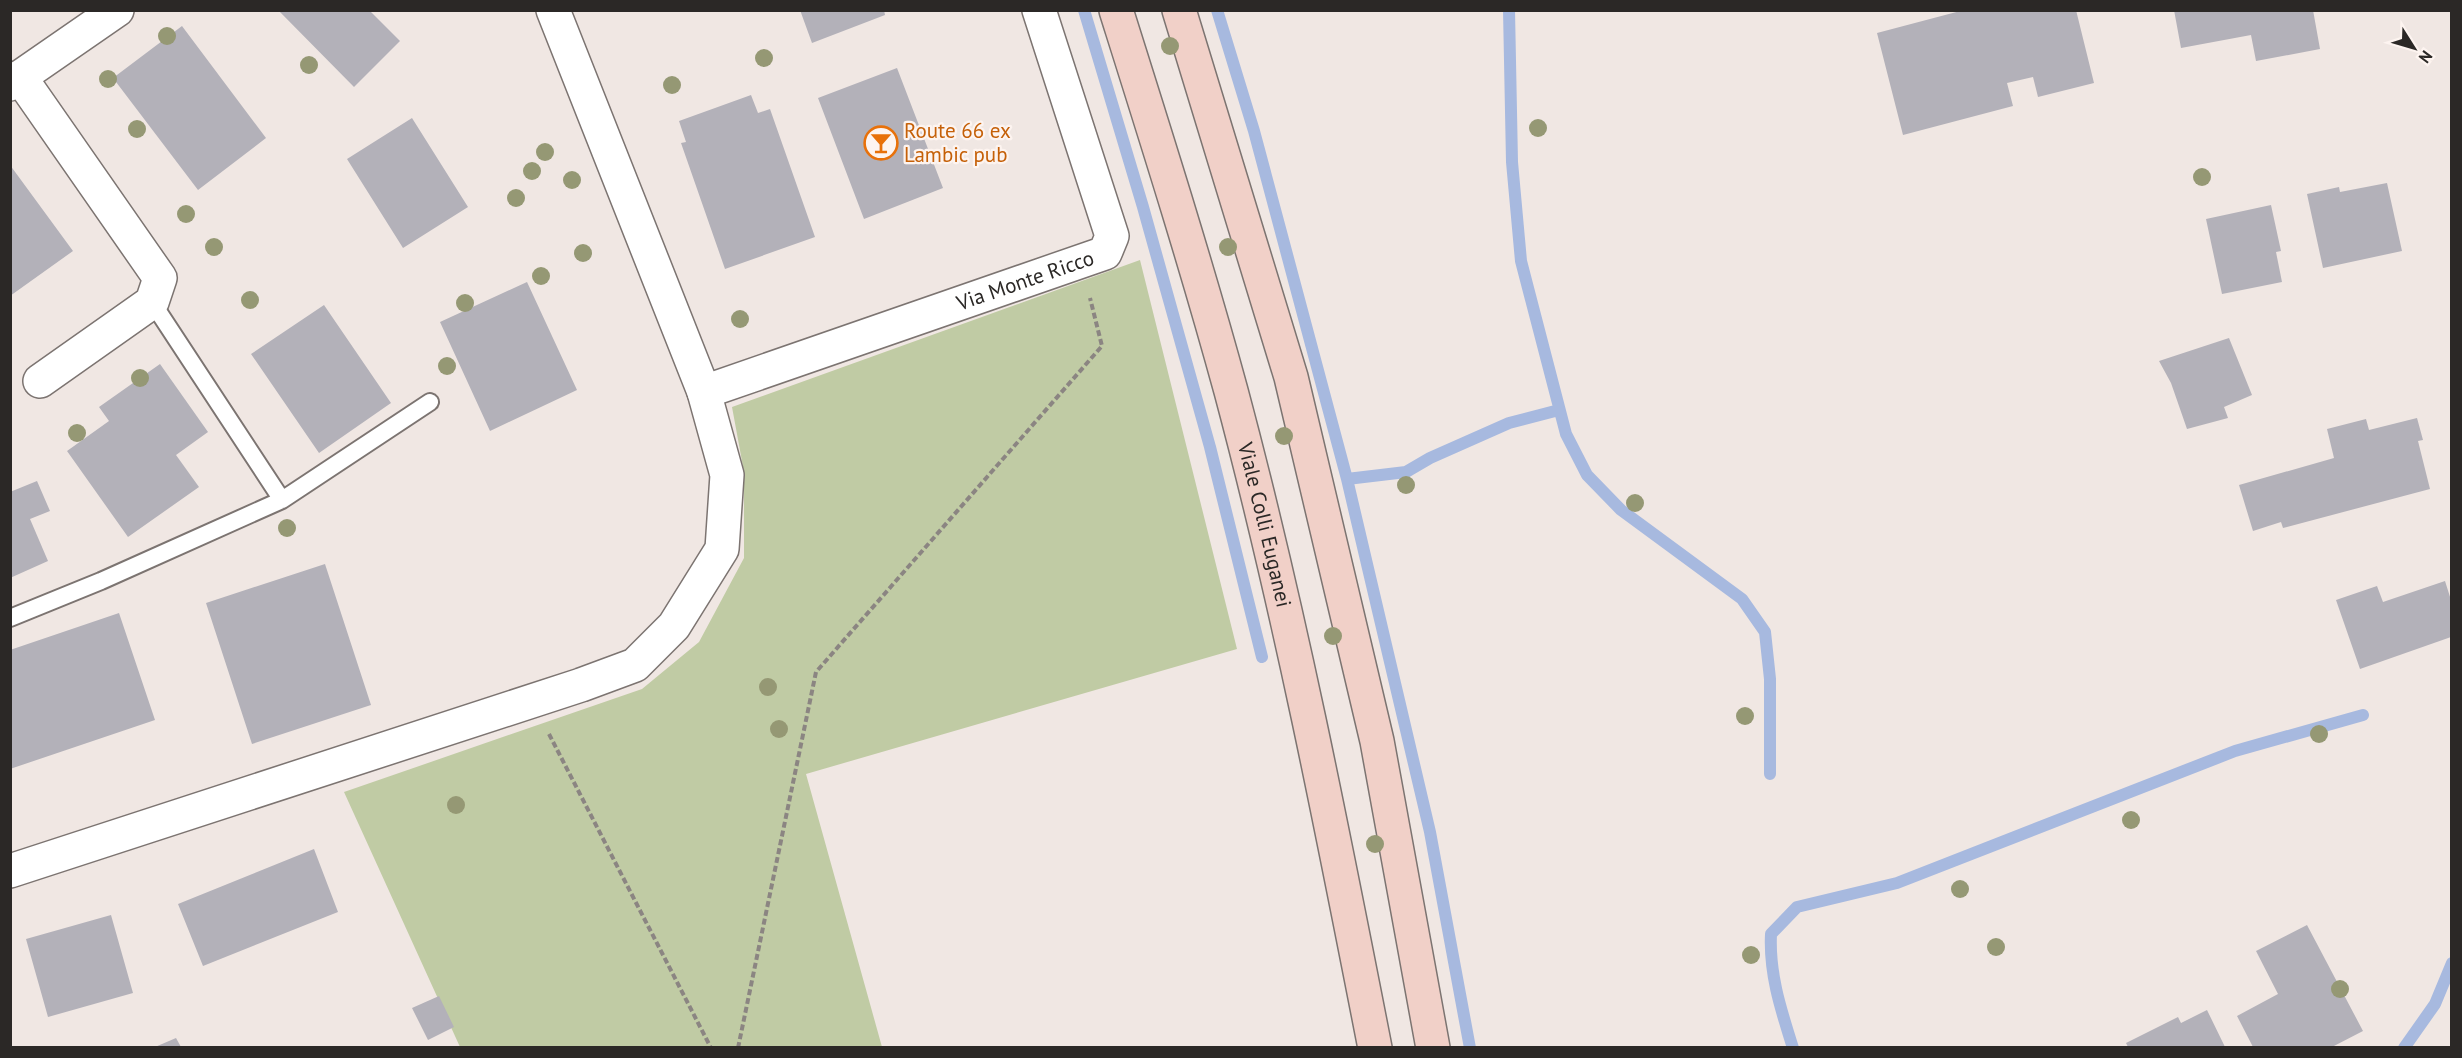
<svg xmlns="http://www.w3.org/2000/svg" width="2462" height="1058" font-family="'PT Sans',sans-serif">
	<rect width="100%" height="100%" fill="#f0e7e3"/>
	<path fill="#c0cba4" d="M1140,260L1237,649L806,774L882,1047H460L344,792L642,689L699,642L744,558V472L732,407Z"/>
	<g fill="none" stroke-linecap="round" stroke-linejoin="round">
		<path stroke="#a7b9df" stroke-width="12" d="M1084,10L1143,207L1210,447L1262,657
			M1217,10L1254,131L1347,479L1430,832L1470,1048
			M1509,10L1512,162L1521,261L1566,434L1587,475L1621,510L1742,599L1765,632L1770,679V774
			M1347,479L1406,472L1430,458L1509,423L1559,410
			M1793,1048C1781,1010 1769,974 1771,934L1797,907L1897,883L2235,751L2363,715
			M2404,1048L2435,1004L2452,963"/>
	</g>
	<path fill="#b3b1b9" d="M278,10H369L400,41L354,87Z
		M800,10H884L885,15L812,43Z
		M1964,10H2076L2094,83L2038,97L2033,77L2007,83L2013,106L1903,135L1877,33Z
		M2174,10H2313L2320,49L2256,61L2251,35L2181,48Z
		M182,26L266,138L198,190L113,78Z
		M897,68L943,188L864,219L818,98Z
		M751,95L758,113L770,109L815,237L725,269L681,143L686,142L679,121Z
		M412,118L468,207L403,248L347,159Z
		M10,165L73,251L10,296Z
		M2387,183L2402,251L2323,268L2307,194L2339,187L2340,192Z
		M2271,205L2281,251L2276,252L2282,282L2222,294L2206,219Z
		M527,282L577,390L490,431L440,322Z
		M324,305L391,403L319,453L251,354Z
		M2229,338L2252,395L2224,407L2228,418L2187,429L2171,383L2159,361Z
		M160,364L208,432L176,455L199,487L128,537L67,451L109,421L99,407Z
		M2417,418L2423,440L2418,441L2430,489L2283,528L2281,522L2253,531L2239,485L2334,458L2327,429L2366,419L2369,430Z
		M37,481L50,511L30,519L48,561L10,578V492Z
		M325,564L371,705L252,744L206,603Z
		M2445,581L2451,600V637L2360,669L2336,600L2377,586L2383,602Z
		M119,613L155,720L10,769V650Z
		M314,849L338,912L203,966L178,904Z
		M111,915L133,993L48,1017L26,939Z
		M2307,925L2363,1031L2332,1047H2253L2237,1016L2278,994L2256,951Z
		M439,996L454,1027L428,1040L412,1008Z
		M2207,1010L2225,1047H2128L2126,1043L2178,1017L2181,1023Z
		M176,1038L181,1047H155Z"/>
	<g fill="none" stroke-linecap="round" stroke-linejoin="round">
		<defs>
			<path id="lane" d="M152,302L282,500
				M10,618L101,581L282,500L430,402"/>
			<g id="street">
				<path d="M20,77L160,278L152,302L40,381"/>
				<path d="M10,84L117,10"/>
				<path id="s1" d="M704,392L1105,253L1112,236L1039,10"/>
				<path d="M10,871L581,685L635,665L674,626L722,549L727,475L704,392L553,10"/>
			</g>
			<g id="secondary">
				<path id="s2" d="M1116,10C1156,137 1196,263 1231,391C1289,608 1332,828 1375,1048"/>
				<path d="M1179,10L1291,377L1377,741L1433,1048"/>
			</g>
		</defs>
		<use href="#lane" stroke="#7c7471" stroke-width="20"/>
		<use href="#street" stroke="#7c7471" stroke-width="36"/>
		<use href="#secondary" stroke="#7c7471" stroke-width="36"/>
		<path stroke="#8b8582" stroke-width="4" stroke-dasharray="6 3" stroke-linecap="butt" d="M549,734L711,1048
			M738,1048L816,672L1102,346L1090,298"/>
		<use href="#lane" stroke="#fff" stroke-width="16"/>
		<use href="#street" stroke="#fff" stroke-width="33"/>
		<use href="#secondary" stroke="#f1d0c8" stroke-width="33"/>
	</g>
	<g fill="#959874">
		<circle cx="167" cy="36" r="9"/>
		<circle cx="1170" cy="46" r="9"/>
		<circle cx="764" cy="58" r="9"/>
		<circle cx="309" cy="65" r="9"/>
		<circle cx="108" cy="79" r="9"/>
		<circle cx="672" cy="85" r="9"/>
		<circle cx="1538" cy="128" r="9"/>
		<circle cx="137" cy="129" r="9"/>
		<circle cx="545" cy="152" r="9"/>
		<circle cx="532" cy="171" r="9"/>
		<circle cx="2202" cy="177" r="9"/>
		<circle cx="572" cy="180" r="9"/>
		<circle cx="516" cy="198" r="9"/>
		<circle cx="186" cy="214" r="9"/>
		<circle cx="214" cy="247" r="9"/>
		<circle cx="1228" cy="247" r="9"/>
		<circle cx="583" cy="253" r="9"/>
		<circle cx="541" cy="276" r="9"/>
		<circle cx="250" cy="300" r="9"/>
		<circle cx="465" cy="303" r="9"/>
		<circle cx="740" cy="319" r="9"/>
		<circle cx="447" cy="366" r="9"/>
		<circle cx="140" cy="378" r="9"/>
		<circle cx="77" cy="433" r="9"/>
		<circle cx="1284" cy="436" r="9"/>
		<circle cx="1406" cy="485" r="9"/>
		<circle cx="1635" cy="503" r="9"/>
		<circle cx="287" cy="528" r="9"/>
		<circle cx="1333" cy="636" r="9"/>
		<circle cx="768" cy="687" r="9"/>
		<circle cx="1745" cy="716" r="9"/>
		<circle cx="779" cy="729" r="9"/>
		<circle cx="2319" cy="734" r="9"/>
		<circle cx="456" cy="805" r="9"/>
		<circle cx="2131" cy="820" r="9"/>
		<circle cx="1375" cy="844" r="9"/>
		<circle cx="1960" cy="889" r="9"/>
		<circle cx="1996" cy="947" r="9"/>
		<circle cx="1751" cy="955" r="9"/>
		<circle cx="2340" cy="989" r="9"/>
	</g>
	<defs>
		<symbol id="bar-ring" viewBox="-11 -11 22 22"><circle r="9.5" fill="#fdf4f0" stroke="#e8710a" stroke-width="1.5"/><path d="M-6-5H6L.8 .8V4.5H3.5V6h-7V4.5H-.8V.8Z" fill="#e8710a"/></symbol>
	</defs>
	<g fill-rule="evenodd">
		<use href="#bar-ring" x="862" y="124" width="38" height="38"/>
	</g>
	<g text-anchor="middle" stroke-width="4.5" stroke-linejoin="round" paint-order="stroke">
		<g font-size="21" fill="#c56008" stroke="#fdf4f0" text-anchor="start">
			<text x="904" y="138">Route 66 ex<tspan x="904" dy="24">Lambic pub</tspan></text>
		</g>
		<g font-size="21" fill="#2b2826" stroke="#fdf4f0">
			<text dy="7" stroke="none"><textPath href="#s1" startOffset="340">Via Monte Ricco</textPath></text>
			<text dy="7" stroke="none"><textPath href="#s2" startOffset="536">Viale Colli Euganei</textPath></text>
		</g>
	</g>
	<rect width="2462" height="1058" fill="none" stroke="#2b2826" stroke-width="24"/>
	<g transform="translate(2414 48) rotate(127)" stroke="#fdf4f0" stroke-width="4.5" paint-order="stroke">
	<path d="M0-4.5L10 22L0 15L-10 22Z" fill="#2b2826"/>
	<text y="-9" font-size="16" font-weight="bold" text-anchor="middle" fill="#2b2826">N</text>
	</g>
</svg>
